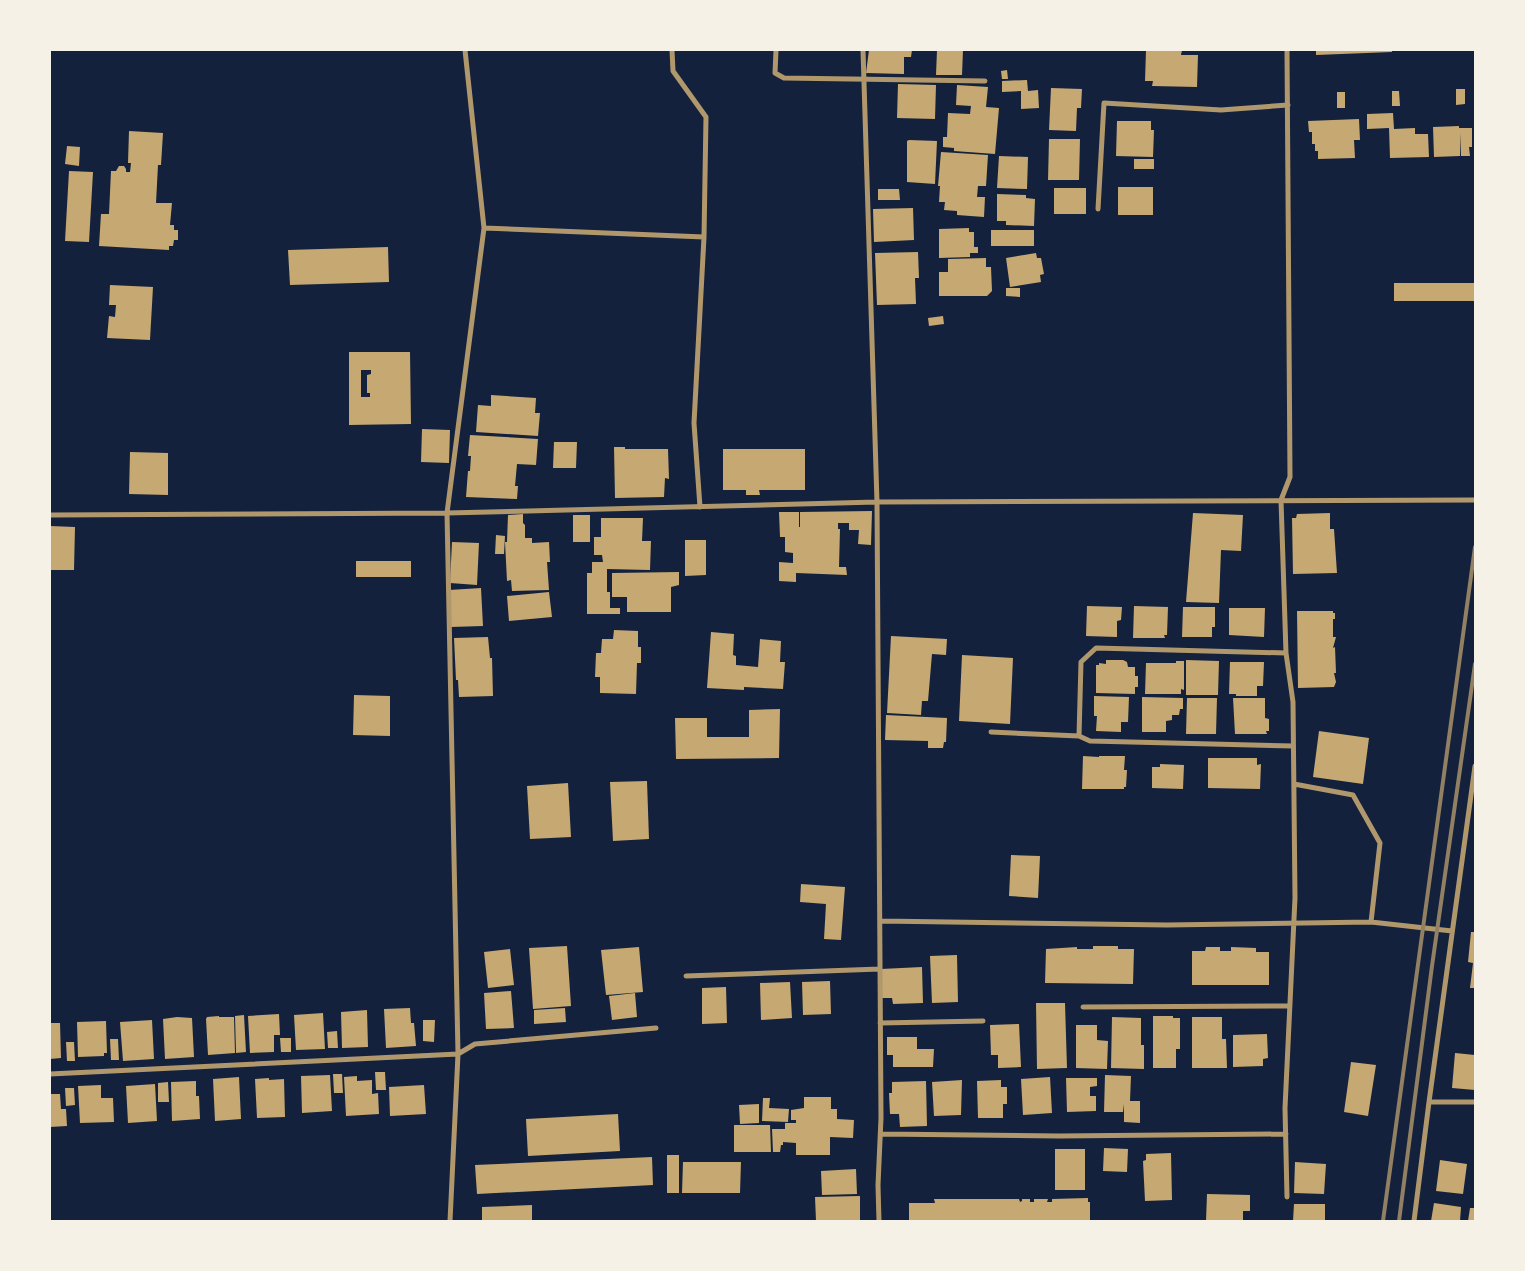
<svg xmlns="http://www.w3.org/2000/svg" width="1525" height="1271" font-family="'Public Sans',sans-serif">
	<rect width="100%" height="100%" fill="#14213d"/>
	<path fill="#c6a872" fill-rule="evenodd" d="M869,50H912L911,57H904V74L866,73Z
		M937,50H963L962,75H936Z
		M1146,50H1182L1181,55H1198L1197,87L1152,86L1153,81H1145Z
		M1316,50H1392V52L1316,55Z
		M1007,70L1008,79H1002L1001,71Z
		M1027,80L1028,91L1038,90L1039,108L1021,109V91L1002,92V81Z
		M898,84L936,85L935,119L897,118Z
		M957,85L988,87L986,107L999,108L995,154L954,151V148L943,147V137H947L948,113L970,114L971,106L956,105Z
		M1051,88L1082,89L1081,108H1077L1076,131L1049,130Z
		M1456,89H1465V104L1456,105Z
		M1392,91H1399L1400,106H1392Z
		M1337,92H1345V108H1337Z
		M1393,113L1394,129L1415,128V134H1428L1429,157L1390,158L1389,128L1367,129V114Z
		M1359,119L1360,140H1354L1355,158L1318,159V151H1315V144H1312V132H1309L1308,121Z
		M1117,121H1151V130H1154L1153,157L1116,156Z
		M1459,126V128H1472V147H1469L1470,156H1461L1460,133V156L1434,157L1433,127Z
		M129,131L163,133L161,165H158L156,203H172L170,225H174V230H178V240H174L173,246H169V250L99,246L101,214H109L111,171H116L119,166H124L126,169V172H130L131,163H128Z
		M1049,139H1080L1079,180H1048Z
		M909,140L937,141L935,184L907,182V141Z
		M67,146L80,147L79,166L65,164Z
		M941,152L988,155L986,186H978L977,197H985L984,217L957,215V211L944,210L945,202H939L940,186H938Z
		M999,156L1028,157L1027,189L997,188Z
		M1134,159H1154V169H1134Z
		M69,171L93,172L89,242L65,241Z
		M1118,187H1153V215H1118Z
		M1054,188H1086V214H1054Z
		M878,189H899L900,200H878Z
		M997,194L1026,195V198L1035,199L1034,226L1006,225V221H997Z
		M913,208L914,240L874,242L873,209Z
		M969,228V232H974V247H978V253H970V257L939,258V229Z
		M991,230H1034V246H991Z
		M388,247L389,282L290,285L288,250Z
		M918,252L919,278H915L916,304L877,305L875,253Z
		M1036,253L1037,258H1041L1044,274L1040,275L1041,282L1010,287L1006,258Z
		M986,258V267H991L992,291L987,296H939V272H948V259Z
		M1394,283H1475V301H1394Z
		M110,285L153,287L150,340L107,338L109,316L115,317L116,305H109Z
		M1006,288H1020V297L1006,296Z
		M943,316L944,324L929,326L928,318Z
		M349,352H410L411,424L349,425ZM361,370H371V374L367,375V393H370V397H361Z
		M491,395L536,398L535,413H540L538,436L476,432L478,405L491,406Z
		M422,429L450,430L449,463L421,462Z
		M470,435L538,439L536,465L517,464L515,486H518L517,499L466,497L468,471H470L471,456H468Z
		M554,442H577L576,468H553Z
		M614,447H625V449H668L669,479L665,478L664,497L615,498Z
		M723,449H805V490H759L760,495H746V490H723Z
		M130,452L168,453V495L129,494Z
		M872,511L871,545L858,544L859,530H849V523H838V529H840L839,567H846L847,575L796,573V582L779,581V562L793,563V553L785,552V537H780L779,512H799V527H800V512Z
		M1193,513L1243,515L1241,551L1221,550L1219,603L1186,602Z
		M1330,513V529H1334L1337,573L1293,574L1292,518H1296L1297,514Z
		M523,514V523L525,525V538H532V543L549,542L550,562H547L549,590L512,591L511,580L507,581L505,542H507L508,515Z
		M573,515H590V542H573Z
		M601,518H643L642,541H651L650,570L607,569V592H610V608H620V614H587V573H592V562H603L602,555H594V537H601Z
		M50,526L75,527L74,570H50Z
		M496,535L505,536L504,554H495Z
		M685,540H706V575L685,576Z
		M452,542L479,543L477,585L450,583Z
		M356,561H411V577H356Z
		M679,572V585L671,587V612H627V597H612V573Z
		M481,588L483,626L451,627L449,590Z
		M549,592L552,617L509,621L507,596Z
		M1087,606L1122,607L1121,620L1117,621V637L1086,636Z
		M1134,606L1168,607L1167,635H1164L1165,638H1133Z
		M1183,607H1215V627H1212V637H1182Z
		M1229,608H1265L1264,637L1229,635Z
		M1297,611H1333V613H1335V619H1333V637H1336L1333,648L1335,647L1336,673H1334L1336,682L1334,687L1298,688Z
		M614,630L638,631V647H641V663H637L636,694L600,693V677H595L596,653H601L602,639H613Z
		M711,632L734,634L733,655L736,656V665L758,667L760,639L781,641L780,662H785L783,689L744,687V690L707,688Z
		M891,636L947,639L946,655L932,654L928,701H922L921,715L887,713Z
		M488,637L490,658H492L493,696L459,697L458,680H456L454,638Z
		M962,655L1013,658L1010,724L959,721Z
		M1106,660H1123L1127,662L1128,667H1135V676H1138V687H1135V694L1096,693V665H1099V663L1106,664Z
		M1186,660L1219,661L1218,695H1186Z
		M1176,661H1184V690L1181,689V694H1145L1146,663H1176Z
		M1230,662H1264L1263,686H1257V696H1236V694H1229Z
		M354,695L390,696V736L353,735Z
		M1094,696L1129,697L1128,722H1121V732L1096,731L1097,716H1094Z
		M1142,697L1183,698V709H1180L1179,715H1172V720L1166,721V732H1142Z
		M1187,698H1217L1216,734H1186Z
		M1233,698H1265V718L1269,719V731H1266L1267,734H1235Z
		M780,709L779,758L676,759L675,718H707V737H749V710Z
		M886,715L947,718L946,742H944L943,748H928V741L885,740Z
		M1319,731L1369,738L1363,784L1313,777Z
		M1083,756L1099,757V756H1125L1124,770H1127L1126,787H1124V789H1082Z
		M1208,758H1257V765L1261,764L1260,789L1208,788Z
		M1160,764L1184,765L1183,789L1152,788V767H1160Z
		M647,781L649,839L613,841L610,782Z
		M568,783L571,837L530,839L527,786Z
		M1011,855L1040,856L1038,898L1009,896Z
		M801,884L845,887L841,940L824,939L826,904L800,902Z
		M1471,932H1475V988H1470L1473,963L1468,962Z
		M567,946L571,1006L533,1009L529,948Z
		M1093,946H1118V949H1134L1133,984L1045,983L1046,949L1077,947V949H1093Z
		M639,947L643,992L606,995L601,950Z
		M1206,947H1220V951H1231V947L1256,948V952H1269V985H1192V951H1205Z
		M510,949L514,985L488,988L484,952Z
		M957,955L958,1002L932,1003L930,956Z
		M922,967L923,1003L893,1004L892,998H882L881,969Z
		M830,981L831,1014L803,1015L802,982Z
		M790,982L792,1018L761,1020L760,983Z
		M726,987L727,1023L702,1024V988Z
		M511,991L514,1028L486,1029L484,993Z
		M635,993L637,1017L612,1020L609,996Z
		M1036,1003H1065L1067,1068L1037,1069Z
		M410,1008L411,1023H414L416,1046L386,1048L384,1009Z
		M565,1008L566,1022L534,1024V1010Z
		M367,1010L368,1047L342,1048L341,1012Z
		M323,1013L325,1049L296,1050L294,1015Z
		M279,1014L280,1035H274V1052L250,1053L248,1016Z
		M244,1015L246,1052L236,1053L235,1016Z
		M219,1016V1017H234L235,1053L208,1055L206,1019L207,1017Z
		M1153,1016H1173V1018H1180V1049H1176V1068H1153Z
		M177,1017L192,1018L194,1057L165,1059L163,1019Z
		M1112,1017L1141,1018V1045H1144V1069L1111,1068Z
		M1192,1017H1222V1039H1226L1227,1068H1192Z
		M152,1020L154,1059L123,1061L120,1022Z
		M423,1020H435L434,1042L423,1041Z
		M106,1021L107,1053H104V1056L78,1057L77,1022Z
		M50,1023H60L61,1058L50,1059Z
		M1019,1024L1021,1067L998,1068V1055H991L990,1025Z
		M1076,1025H1097V1040L1108,1041L1107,1069L1076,1068Z
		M337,1031L338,1048H328L327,1032Z
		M1267,1034L1268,1058L1263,1059V1066L1233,1067V1035Z
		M887,1037H917V1049H934L933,1067H893V1055H887Z
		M280,1038H291V1052H281Z
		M110,1039H118L119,1060H111Z
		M66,1042H74L75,1061H67Z
		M1455,1053L1475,1055V1090L1452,1088Z
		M1351,1062L1376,1065L1368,1116L1344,1112Z
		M375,1072H385L386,1090H376Z
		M333,1074H342L343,1093H334Z
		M330,1075L332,1111L302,1113L301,1076Z
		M1105,1075L1131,1076L1130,1101H1120H1140V1123L1124,1122V1104L1123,1112H1104Z
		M357,1076V1081L372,1080V1094L378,1093L379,1114L346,1116L344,1077Z
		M239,1077L241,1119L215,1121L213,1079Z
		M1050,1077L1052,1113L1023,1115L1021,1079Z
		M269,1078V1080L284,1079L285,1117L257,1118L255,1079Z
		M1066,1078H1097V1086L1090,1087V1096H1096V1111L1067,1112Z
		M962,1080L961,1115L934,1116L932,1082Z
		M1001,1080V1087H1007V1104H1003V1118H978L977,1081Z
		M196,1081V1096H199L200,1119L172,1121L171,1082Z
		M926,1081L927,1126L900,1127L899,1114H890L889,1093H892V1082Z
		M168,1082L169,1102H158V1083Z
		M155,1084L157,1121L128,1123L126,1086Z
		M101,1085V1098H113L114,1122L80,1123L78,1086Z
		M424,1085L426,1114L390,1116L389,1087Z
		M65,1088H74L75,1105L66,1106Z
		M50,1094H60L61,1109H66L67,1126L50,1127Z
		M804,1097H831V1109H837V1119L854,1120L853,1138L830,1137V1155H796V1143L783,1142V1145H781L780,1152H773L772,1129H785V1123H796V1120H791V1110L804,1108Z
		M763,1098H770L769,1108L789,1109L788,1122L762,1121Z
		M759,1104V1123L740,1124L739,1105Z
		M618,1114L620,1151L528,1156L526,1119Z
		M734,1125H770L771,1152H734Z
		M1104,1148L1128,1149L1127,1172L1103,1171Z
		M1055,1149H1085V1190H1055Z
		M1171,1153L1172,1200L1145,1201L1143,1161L1146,1160V1154Z
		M667,1155H679V1193H667Z
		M652,1157L653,1185L477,1194L475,1165Z
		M1440,1160L1467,1164L1463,1194L1436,1191Z
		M683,1162H741L740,1193H682Z
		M1295,1162L1326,1164L1324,1194L1294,1193Z
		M856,1169L857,1194L822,1195L821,1171Z
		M1207,1194L1250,1195V1211H1243V1221H1206Z
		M860,1196V1221H816L815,1197Z
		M1088,1198V1202H1090V1221H909V1203H935L934,1199H1019L1020,1202L1022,1201V1199H1030V1202H1034V1199H1048L1047,1202H1052V1199Z
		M1434,1203L1461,1207L1460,1221H1431Z
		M1294,1204H1325V1221H1293Z
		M532,1205V1221H482V1207Z
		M1470,1208H1475V1221H1468Z"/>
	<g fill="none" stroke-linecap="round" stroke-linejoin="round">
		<path stroke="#b1986c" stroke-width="5" d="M672,50L673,71L706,117L704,237L694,423L700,507
			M776,50L775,73L784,78L985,81
			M863,50L877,502L881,1118L878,1185L879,1221
			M1098,209L1104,103L1221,110L1288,105
			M484,228L704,237
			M50,515L447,513L877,502L1475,500
			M991,732L1079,736L1090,741L1293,746
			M1079,736L1081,662L1096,648L1286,653
			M1294,784L1353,795L1380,843L1371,922
			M880,921L1167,925L1371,922L1452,931
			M686,976L880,969
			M1083,1007L1290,1006
			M880,1023L983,1021
			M50,1074L458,1054L475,1044L656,1028
			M1429,1102H1475
			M881,1134L1059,1136L1286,1134
			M1287,1197L1285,1108L1295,898L1293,702L1286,653L1281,500L1290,477L1287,50
			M450,1221L458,1054L447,513L484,228L465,50
			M1414,1221L1429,1102L1475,766"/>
		<path stroke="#918062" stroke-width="4" d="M1383,1221L1475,547
			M1399,1221L1432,966L1475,664"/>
	</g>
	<rect width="1525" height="1271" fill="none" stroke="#f6f1e7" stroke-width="102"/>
</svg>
